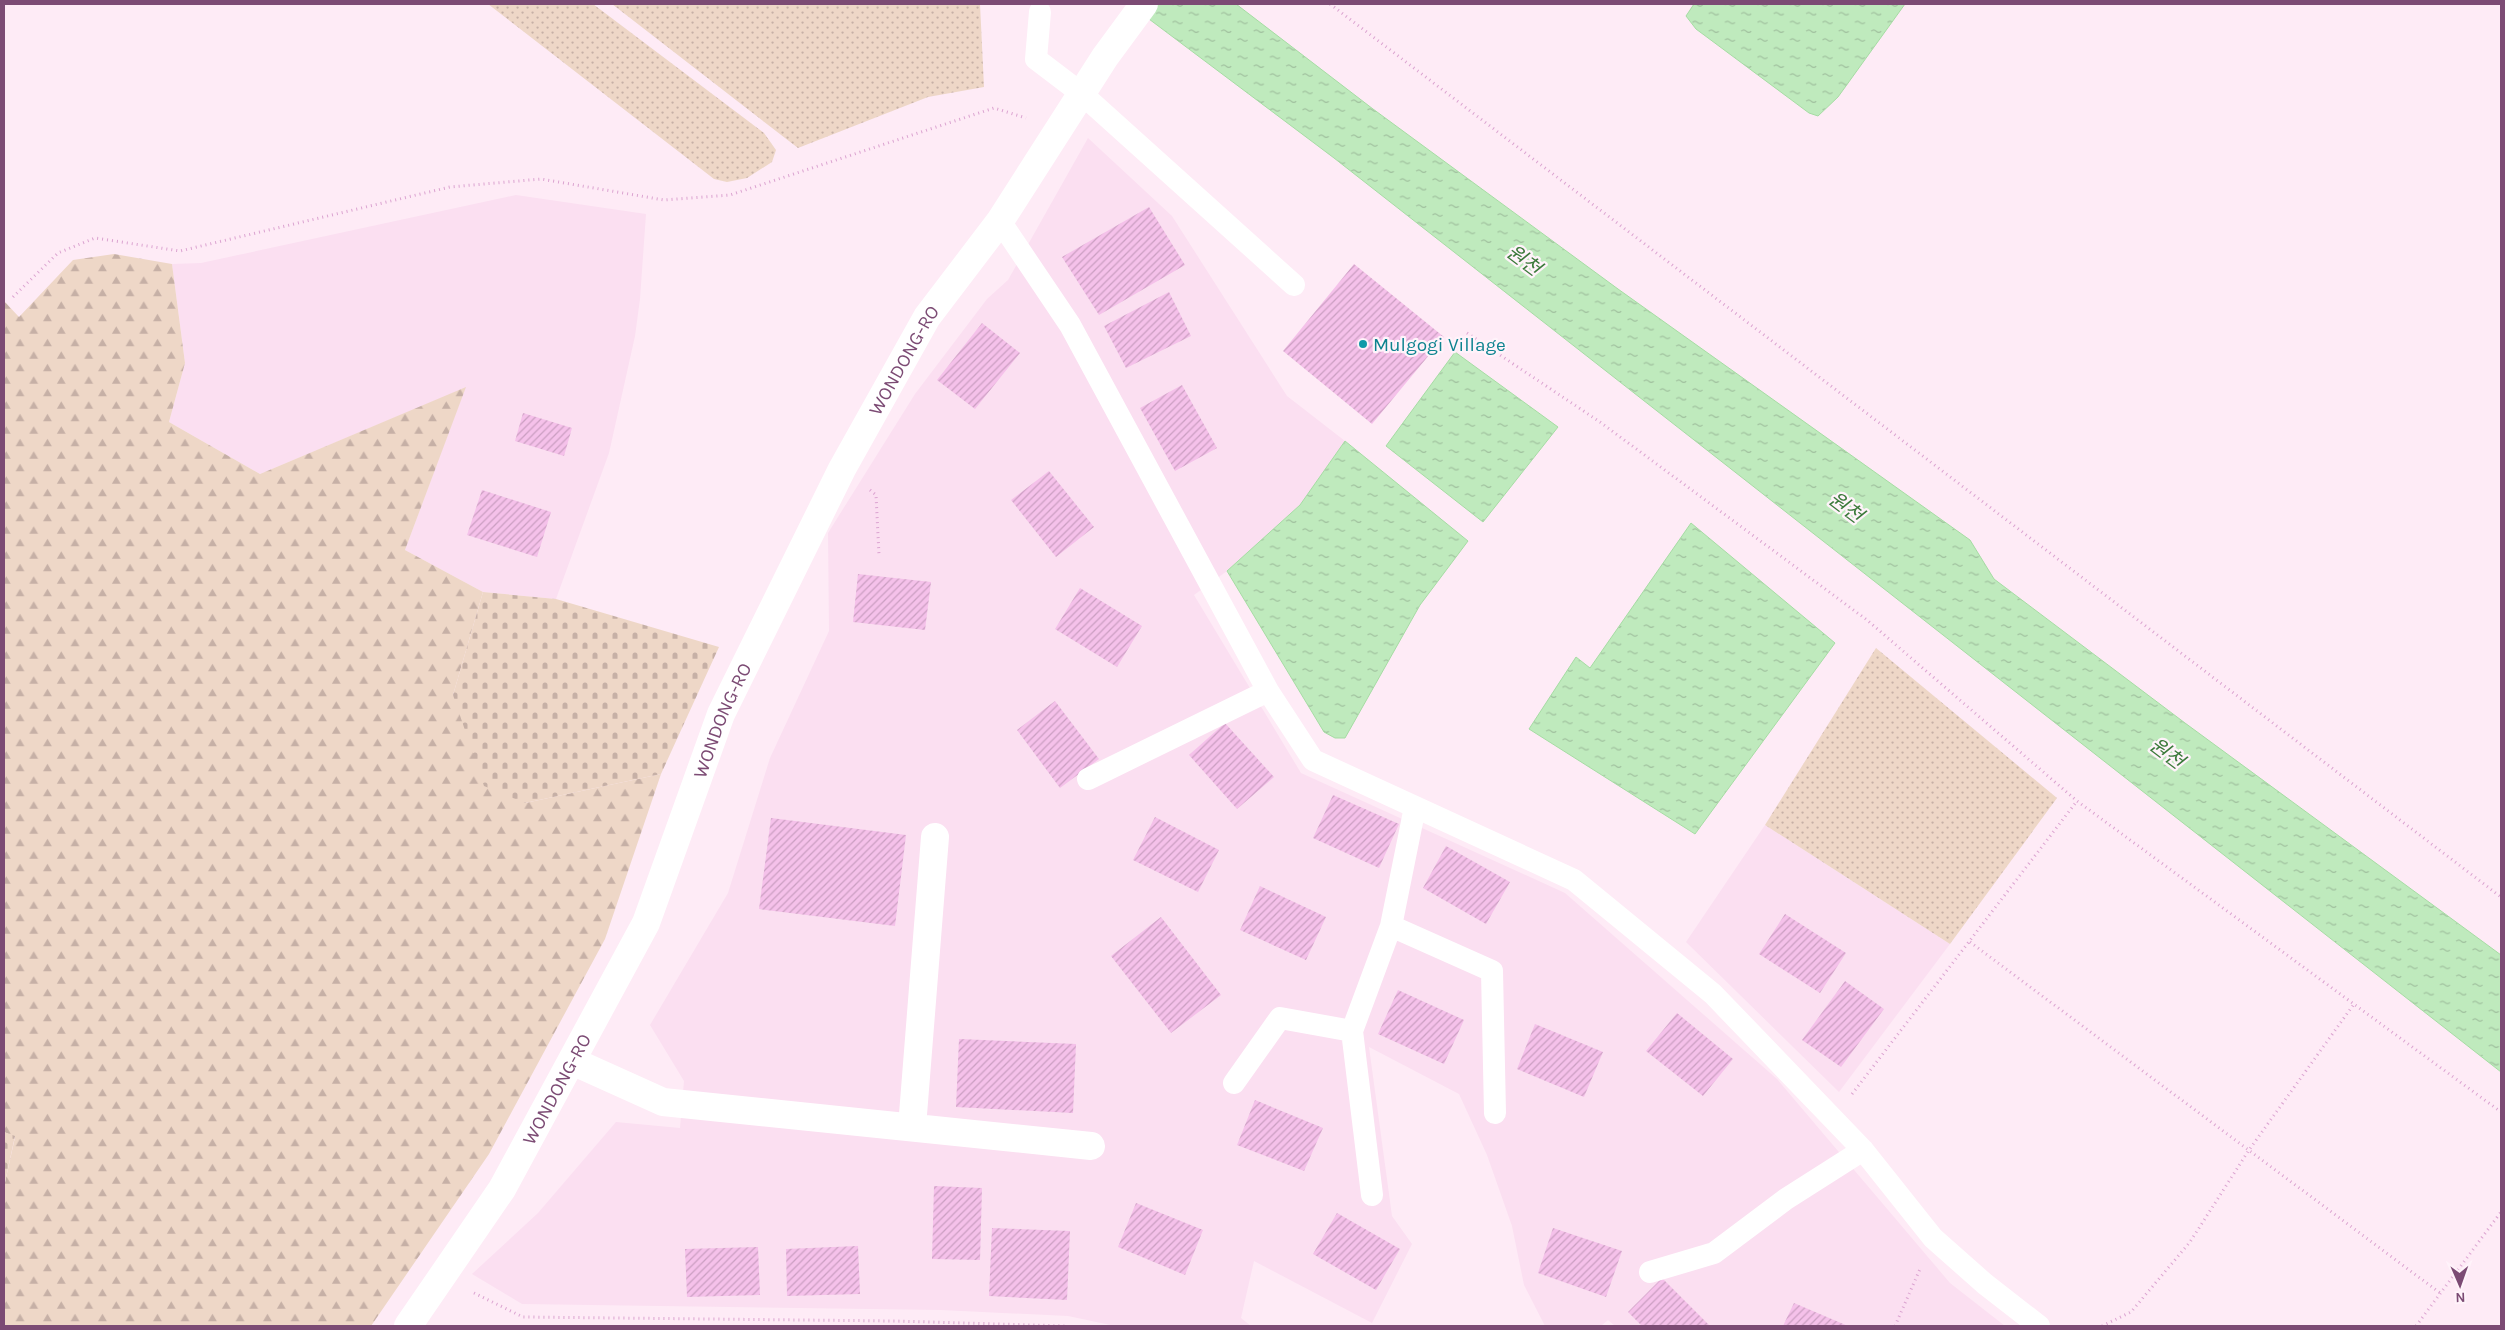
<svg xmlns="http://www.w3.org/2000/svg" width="2505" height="1330" font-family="Karla,'Noto Sans KR',sans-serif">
	<defs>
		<pattern id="green-dots" width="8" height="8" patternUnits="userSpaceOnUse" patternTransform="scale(1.25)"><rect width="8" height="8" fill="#eed7c7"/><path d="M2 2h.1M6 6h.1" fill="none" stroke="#c6b0a6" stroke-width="1.8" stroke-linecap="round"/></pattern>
		<pattern id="forest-firs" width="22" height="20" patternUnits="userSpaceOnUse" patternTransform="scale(1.25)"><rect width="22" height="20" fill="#eed7c7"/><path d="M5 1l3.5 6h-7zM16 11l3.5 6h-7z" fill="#c6b0a6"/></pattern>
		<pattern id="cemetery-stones" width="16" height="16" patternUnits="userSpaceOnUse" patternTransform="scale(1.25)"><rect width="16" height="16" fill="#eed7c7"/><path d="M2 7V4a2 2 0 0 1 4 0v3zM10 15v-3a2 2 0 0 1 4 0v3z" fill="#c6b0a6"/></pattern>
		<pattern id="water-ripples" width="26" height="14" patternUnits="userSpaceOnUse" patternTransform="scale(1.25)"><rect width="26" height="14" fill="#bfeabd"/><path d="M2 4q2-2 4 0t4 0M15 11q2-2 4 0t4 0" fill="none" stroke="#a0c09e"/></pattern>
		<pattern id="building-hatch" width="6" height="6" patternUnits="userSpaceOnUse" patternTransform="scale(1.25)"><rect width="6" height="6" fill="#f5c1ea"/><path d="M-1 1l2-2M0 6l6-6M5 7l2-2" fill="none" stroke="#cb9fc2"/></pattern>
	</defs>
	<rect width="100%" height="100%" fill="#feebf6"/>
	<path fill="#fbdff1" d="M1088,138L1172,216L1287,396L1345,441L1300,505L1227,571L1194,595L1301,773L1565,893L1777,1079L1950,1283L2005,1326H1615L1608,1320L1601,1326H1545L1524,1285L1512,1226L1487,1155L1459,1094L1369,1047L1392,1216L1412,1244L1372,1323L1254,1261L1241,1318L1251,1326H1115L1068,1316L941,1310L522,1304L472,1274L538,1213L616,1122L680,1128L684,1081L650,1025L728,893L770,758L829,631L828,533L915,394L987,299L1008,280Z
		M516,195L646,214L640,299L635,336L609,453L556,599L483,592L405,550L465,388L260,474L169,422L185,363L172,264L201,263Z
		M1765,825L1950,944L1839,1092L1686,942Z"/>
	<path fill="url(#green-dots)" d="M488,4H593L764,133L776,150L772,162L747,178L727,182L714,179Z
		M612,4H980L984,87L928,97L798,148Z
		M1876,648L2057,798L1950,944L1765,825Z"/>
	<path fill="url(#forest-firs)" d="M114,254L172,264L185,363L169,422L260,474L466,387L405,550L483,592L453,695L525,803L661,774L605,939L489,1154L371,1326H4V1187L15,1137L4,1132V301L19,317L73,260Z"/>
	<path fill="url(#cemetery-stones)" d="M483,592L556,599L719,647L661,774L525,803L484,786L453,695Z
		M4,1132L15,1136L4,1187Z"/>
	<path fill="url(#water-ripples)" stroke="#a5dca3" d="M1129,4H1236L1373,109L1618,289L1970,540L1994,579L2185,723L2501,955V1072L1334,158Z
		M1694,4H1905L1838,97L1818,116L1809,113L1696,29L1686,16Z
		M1455,352L1558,427L1483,522L1386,446Z
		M1345,441L1468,541L1420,605L1345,738H1335L1324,732L1227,571L1300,505Z
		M1691,523L1835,643L1695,834L1529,729L1576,657L1590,668Z"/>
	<path fill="url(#building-hatch)" d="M1149,207L1185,265L1099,315L1062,257Z
		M1354,264L1444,337L1372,424L1283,351Z
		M1169,292L1191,336L1126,368L1104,326Z
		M982,323L1020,353L975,409L937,380Z
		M1182,385L1217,448L1175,471L1140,408Z
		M523,413L572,428L564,456L515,441Z
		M1049,471L1094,527L1056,557L1011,500Z
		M482,490L551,512L537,557L467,535Z
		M858,574L931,582L925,630L853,622Z
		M1080,588L1142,626L1117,667L1055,629Z
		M1055,701L1099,759L1060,788L1017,730Z
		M1225,723L1274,777L1237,809L1189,755Z
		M1333,795L1399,824L1379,868L1313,838Z
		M1155,817L1219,850L1198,892L1133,860Z
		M771,818L906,835L895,926L759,909Z
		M1446,846L1510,882L1486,924L1423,888Z
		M1260,886L1326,917L1306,960L1240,930Z
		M1785,914L1846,953L1820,993L1759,954Z
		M1161,917L1221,995L1171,1033L1111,956Z
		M1845,981L1884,1009L1841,1067L1802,1040Z
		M1398,990L1464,1020L1444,1064L1378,1034Z
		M1677,1013L1733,1059L1703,1096L1646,1051Z
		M1535,1024L1603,1052L1584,1097L1517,1069Z
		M959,1039L1076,1044L1073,1113L956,1107Z
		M1255,1100L1323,1128L1304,1171L1237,1145Z
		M934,1186L982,1188L980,1260L932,1259Z
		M1136,1203L1203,1230L1185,1275L1118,1247Z
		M1337,1213L1400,1249L1376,1290L1313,1254Z
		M992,1228L1070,1231L1067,1300L989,1296Z
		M1553,1228L1622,1251L1606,1297L1538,1273Z
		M858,1246L860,1294L787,1296L786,1249Z
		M758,1247L760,1295L687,1297L685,1249Z
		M1662,1278L1710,1326H1642L1628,1312Z
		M1794,1303L1848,1326H1783Z"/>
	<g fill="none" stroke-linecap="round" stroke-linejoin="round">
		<path stroke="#dba3d0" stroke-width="3" stroke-dasharray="1 4" stroke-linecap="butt" d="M1330,4L2501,897
			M13,297L58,253L95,238L180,251L450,187L541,179L664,200L730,195L994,108L1026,118
			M1467,333L1600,422L1867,620L2077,801L2501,1112
			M870,490L876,495L879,555
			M1970,942L2440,1293
			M1852,1094L2077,801
			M474,1293L523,1317L895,1321L1066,1326
			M1895,1326L1920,1269
			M2102,1326L2131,1312L2190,1242L2249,1150L2354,1004
			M2416,1326L2501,1212"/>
		<path stroke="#fff" stroke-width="22" d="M1040,12L1036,59L1082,94L1294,285
			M1000,221L1070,325L1268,691L1313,760L1574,880L1713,994L1863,1150L1933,1238L1985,1284L2039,1326
			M1088,779L1268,691
			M1391,926L1492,971L1495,1113
			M1234,1083L1280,1018L1352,1031
			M1372,1195L1352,1031L1391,926L1415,807
			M1650,1272L1714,1253L1786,1199L1863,1150"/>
		<path stroke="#fff" stroke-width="28" d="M572,1061L663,1102L1091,1146
			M912,1127L935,837"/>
		<path stroke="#fff" stroke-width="28" id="s1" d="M408,1326L502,1189L646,923L721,714L842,469L927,317L1000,221L1105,57L1144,4"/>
	</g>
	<circle fill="#0f9aa8" stroke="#fff3fa" stroke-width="2" cx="1363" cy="344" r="5"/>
	<g text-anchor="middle" stroke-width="4.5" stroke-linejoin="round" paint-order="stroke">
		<g font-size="19" fill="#0d838f" stroke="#fff3fa" text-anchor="start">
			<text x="1373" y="351">Mulgogi Village</text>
		</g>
		<g font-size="19" fill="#7c4b74" stroke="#fff3fa">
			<text dy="7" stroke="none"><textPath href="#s1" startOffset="1089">WONDONG-RO</textPath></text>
			<text dy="7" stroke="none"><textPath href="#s1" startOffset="685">WONDONG-RO</textPath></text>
			<text dy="7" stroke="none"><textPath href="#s1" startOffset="280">WONDONG-RO</textPath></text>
		</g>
		<g font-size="20" font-style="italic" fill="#3b7a3a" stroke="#fff3fa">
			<text transform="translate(1524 260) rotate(37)" y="7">원천</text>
			<text transform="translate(1846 507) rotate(37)" y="7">원천</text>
			<text transform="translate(2167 753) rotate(37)" y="7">원천</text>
		</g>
	</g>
	<rect width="2505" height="1330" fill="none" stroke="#7c4b74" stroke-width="10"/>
	<g transform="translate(2460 1285) rotate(178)" stroke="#fff3fa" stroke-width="4" paint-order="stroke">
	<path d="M0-4L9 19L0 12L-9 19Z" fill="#7c4b74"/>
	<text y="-8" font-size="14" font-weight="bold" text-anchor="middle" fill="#7c4b74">N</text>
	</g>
</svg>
